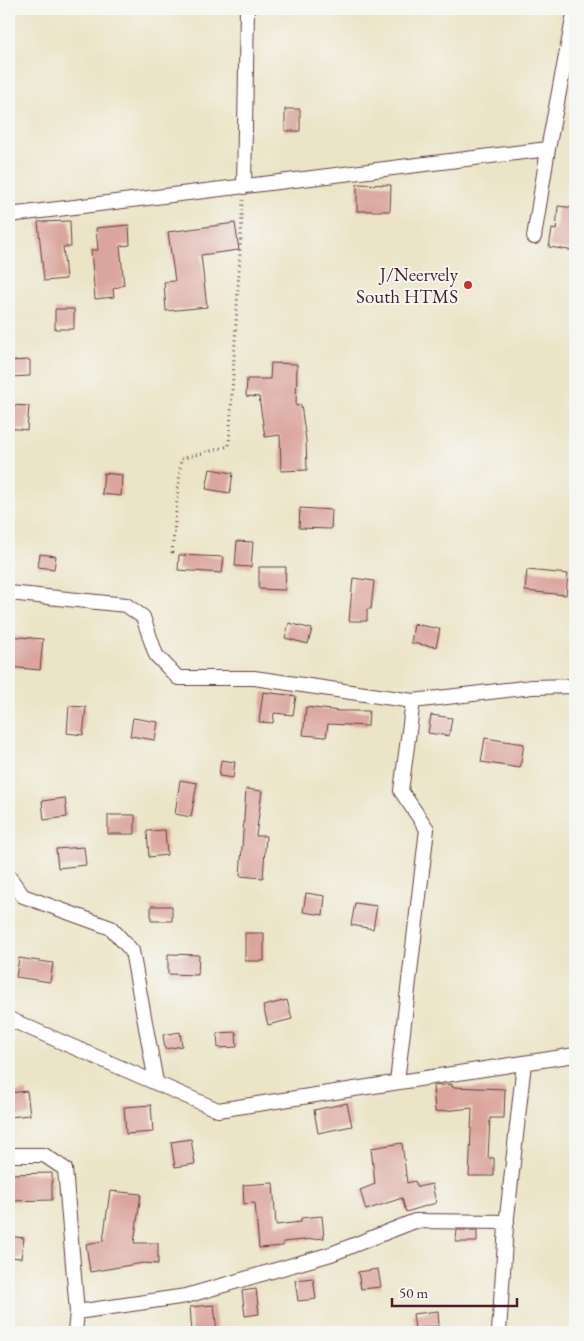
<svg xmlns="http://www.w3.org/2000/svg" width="584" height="1341" font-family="'EB Garamond',serif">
	<rect width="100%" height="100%" fill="#f6f6f2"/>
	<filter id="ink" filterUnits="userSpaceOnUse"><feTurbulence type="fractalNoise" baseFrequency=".02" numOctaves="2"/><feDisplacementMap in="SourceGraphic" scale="10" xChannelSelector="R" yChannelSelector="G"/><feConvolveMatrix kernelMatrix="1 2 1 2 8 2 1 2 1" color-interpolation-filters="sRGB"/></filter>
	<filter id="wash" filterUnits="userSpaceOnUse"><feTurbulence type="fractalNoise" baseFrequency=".0096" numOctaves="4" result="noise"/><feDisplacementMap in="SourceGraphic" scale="20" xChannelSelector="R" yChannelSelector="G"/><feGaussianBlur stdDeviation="1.12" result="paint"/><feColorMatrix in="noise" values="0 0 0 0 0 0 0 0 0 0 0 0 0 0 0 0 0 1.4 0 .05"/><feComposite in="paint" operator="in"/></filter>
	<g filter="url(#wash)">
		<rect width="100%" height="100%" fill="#ebe4c6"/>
		<g id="blocks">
			<path fill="#daa59d" d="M285,109H300V131H285Z
				M357,184L391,185L390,211H357Z
				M558,206L575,208V251L549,247L552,229L556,230Z
				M70,221L71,247H63L66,279L44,281L38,222Z
				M235,223L239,250L201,255L207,307L166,311L164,282L175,281L168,232Z
				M129,225L130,245L120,246L124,285L113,289L114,297L95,299L91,250H98L96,228Z
				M55,309H74V329H55Z
				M30,360V376L10,377L9,361Z
				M271,363L297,364L296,406L301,405L306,440L307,470L281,471L280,435L265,437L259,397L246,396L247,379H270Z
				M9,405L29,406L27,430L9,428Z
				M210,469L233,473L230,493L206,489Z
				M104,473L122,475L121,496L102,494Z
				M300,508L332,510L331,529L299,528Z
				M237,541L253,542L251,567L235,566Z
				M40,554L56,556L54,569L38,567Z
				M179,555L224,557L222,573L178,570Z
				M259,567H286L285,590L259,589Z
				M527,570L568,574L566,595L525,591Z
				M353,578L374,581L371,609H367V621H349Z
				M289,623L312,629L308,644L285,638Z
				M414,624L440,629L436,647L411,643Z
				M9,636L43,639L40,670L9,667Z
				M263,692L296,696L293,715L274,713L273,723L259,722Z
				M69,706L86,707L83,735L67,733Z
				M306,707L340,711H369L368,726L328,724L326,737L303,735Z
				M431,715L452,718L449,736L428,733Z
				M133,718L158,722L155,740L130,736Z
				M485,738L524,744L520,768L481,762Z
				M221,760L235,762L233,778L219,776Z
				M180,780L197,783L191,817L175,814Z
				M246,789L262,791L256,836H266L263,878L240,876Z
				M65,798L67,817L44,820L42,801Z
				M108,815H135V834H108Z
				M165,830L167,855L149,857L147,831Z
				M84,847L86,865L58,868L56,849Z
				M306,893L325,896L323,915L303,912Z
				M355,903L377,906L373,929L351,925Z
				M151,906H172V921H151Z
				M245,933H264V961H245Z
				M168,954L199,955L198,975L168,974Z
				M19,958L53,963L50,982L16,977Z
				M287,1000L292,1019L268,1025L263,1006Z
				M180,1032L182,1046L165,1049L163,1035Z
				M236,1032L237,1047L218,1048L217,1033Z
				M452,1084V1087L505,1089L504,1118H490L488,1158H494V1176H469L472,1108L435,1112L433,1086Z
				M27,1091L30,1115L9,1117V1093Z
				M347,1103L352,1126L318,1133L314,1110Z
				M151,1105L153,1132L126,1134L124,1107Z
				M191,1139L195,1164L175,1167L171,1142Z
				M402,1143L407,1183L415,1181L417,1187L432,1184L436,1203L406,1212L402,1198L366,1210L360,1190L375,1184L371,1148Z
				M52,1173V1200L9,1201V1174Z
				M273,1183L276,1225L301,1222V1218L322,1216L324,1238L283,1242V1246L259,1248L255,1203L244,1204L243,1185Z
				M110,1191L141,1194L134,1243H158V1264L143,1263L90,1272L86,1244L103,1241Z
				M457,1230H477V1242H456Z
				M9,1236L24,1238L21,1258L9,1257Z
				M378,1269L381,1287L361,1289L358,1272Z
				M313,1278L316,1299L298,1301L295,1280Z
				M256,1289L259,1314L245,1316L242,1291Z
				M214,1305L217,1332H192L190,1307Z
				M438,1311L439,1326L415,1329L413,1314Z"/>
		</g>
	</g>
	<g filter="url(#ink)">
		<use href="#blocks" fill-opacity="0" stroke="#623d42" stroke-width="1"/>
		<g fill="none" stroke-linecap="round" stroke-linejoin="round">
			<defs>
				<path id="street" d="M548,149L575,9
					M244,187L247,9
					M9,215L548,149L534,237
					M9,593L126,605L143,617L156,655L178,678H254L413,701L532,687L575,686
					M9,877L23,896L111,928L132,951L156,1082
					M9,1019L218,1110L575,1055
					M397,1082L427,829L401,791L413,701
					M9,1155H44L65,1169L77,1312L75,1332
					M77,1312L186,1296L331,1254L415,1221L507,1222
					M499,1332L506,1226L524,1063"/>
			</defs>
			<use href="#street" stroke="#623d42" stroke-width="16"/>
			<path stroke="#623d42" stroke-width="3" stroke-dasharray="1 4" stroke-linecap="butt" d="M172,553L181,459L229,446L243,200"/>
			<use href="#street" stroke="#fff" stroke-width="14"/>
		</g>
	</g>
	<circle fill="#c8321e" stroke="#f6f6f2" stroke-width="2" cx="468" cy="285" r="5"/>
	<g text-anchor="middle" stroke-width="4" stroke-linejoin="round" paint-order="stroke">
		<g font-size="19" fill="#4a1f2b" stroke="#f6f6f2" text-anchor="end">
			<text x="458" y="281">J/Neervely<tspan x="458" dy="22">South HTMS</tspan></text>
		</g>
	</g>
	<rect width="584" height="1341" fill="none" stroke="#f6f6f2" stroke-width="30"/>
	<path d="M392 1298v8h125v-8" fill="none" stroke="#4a1f2b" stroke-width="2.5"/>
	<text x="399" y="1298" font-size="15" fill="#4a1f2b" stroke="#f6f6f2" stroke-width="4" paint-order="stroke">50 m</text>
</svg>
